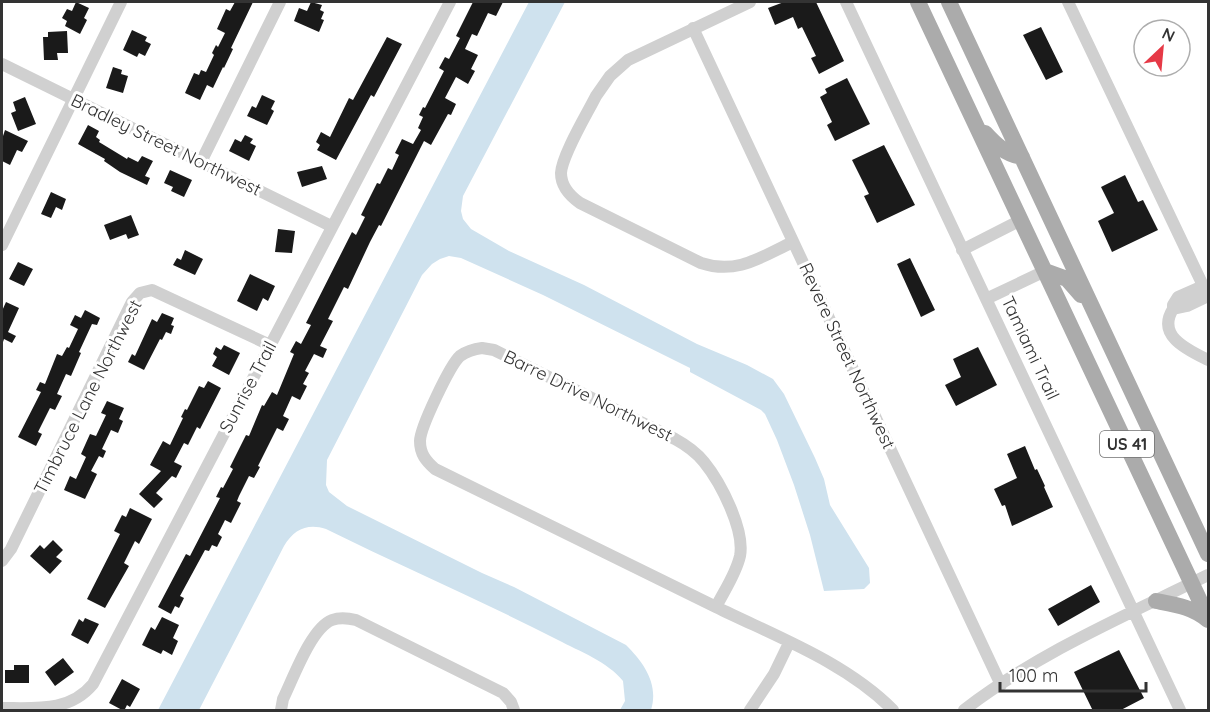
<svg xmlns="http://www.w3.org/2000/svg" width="1210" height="712" font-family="Quicksand,sans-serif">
	<rect width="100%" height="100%" fill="#fff"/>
	<path fill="#cfe2ee" d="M529,2H565L463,196L461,211L463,219L471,229L509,251L584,285L697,344L747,365L773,379L784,394L815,458L824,479L830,505L869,568L870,583L864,589L824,591L810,535L794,485L777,440L765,414L761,410L690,372V368L543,295L461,258L449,256L440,259L432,264L422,275L327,460L326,485L329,492L347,506L482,573L514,587L626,645C644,663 659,684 651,710H620L625,701L623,681C608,662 579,651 558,640C482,601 403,567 326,529C308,523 294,529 284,546L199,710H158Z"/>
	<path fill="#1a1a1a" d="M76,2L89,8L84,18L87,20L80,34L65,26L67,21L62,18L67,9L72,11Z
		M235,2H253L231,48L233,49L224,68L223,67L213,88L207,85L200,100L185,93L194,73L199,75L201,70L206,72L214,55L212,53L216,45L218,47L225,33L217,29L226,9L230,11Z
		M311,2L322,5L320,10L324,12L321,19L324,20L319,32L294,21L299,8L307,11Z
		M473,2H503L496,16L488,13L477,36L472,34L465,49L478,55L471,69L475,71L468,84L456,77L445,98L456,104L451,115L448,114L431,145L424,141L381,226L379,225L370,242L348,289L344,287L328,319L333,321L320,346L327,349L323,358L314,354L305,371L309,373L303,384L307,386L300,400L292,396L283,416L289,419L283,431L277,428L258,466L260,467L254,478L249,476L239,496L237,501L241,503L231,523L225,520L218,534L222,537L217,547L212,545L209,551L205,550L180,596L184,598L179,608L175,606L171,614L158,607L186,554L190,556L220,498L216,497L221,487L223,488L233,469L230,467L246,435L249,436L262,405L264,406L272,392L277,395L294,354L290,352L296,341L301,344L311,325L306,323L352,232L356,235L365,217L361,215L377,183L380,184L388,168L392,170L399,155L395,153L402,139L413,144L421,130L418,128L423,117L419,115L423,107L425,108L444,71L439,68L445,57L449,59L460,38L456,36Z
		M784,2H816L844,61L819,74L811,58L816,56L802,27L798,29L793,17L775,25L768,8Z
		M1041,27L1063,72L1046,80L1023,35Z
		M132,30L147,37L145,41L151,44L145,56L139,53L137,57L123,50Z
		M67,31L68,53H57L58,60H44L43,37H48V32Z
		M387,37L402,44L374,97L371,95L336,160L317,150L320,145L316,142L321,132L330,137L349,98L353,100Z
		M113,67L122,70L121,74L128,76L123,93L106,88Z
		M847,78L870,124L835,141L827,125L832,122L820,97L827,93L825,89Z
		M262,95L275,101L271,109L274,111L267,125L247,116L252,106L256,108Z
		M25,97L36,124L18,131L11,113L16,111L13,102Z
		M88,125L99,131L96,137L100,140L99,142L127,159L128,157L138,162L142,156L153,161L145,176L150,178L147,185L120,172L104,161L105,159L78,144Z
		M5,130L28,141L22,152L17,150L10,165L2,161V139Z
		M245,135L253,139L250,143L256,146L249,161L229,151L235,139L241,142Z
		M884,145L915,205L877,223L864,196L869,194L852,160Z
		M322,166L327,179L302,187L297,172Z
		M170,170L192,180L184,197L171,191L173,187L164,183Z
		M1125,175L1138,202L1143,200L1158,230L1112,252L1098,221L1114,213L1101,187Z
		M51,192L66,199L62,210L56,207L51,218L41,214Z
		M131,215L139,235L128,239L126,234L110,240L104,225Z
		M278,229L295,231L292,253L275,252Z
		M185,250L203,259L195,275L173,265L177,258L181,260Z
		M910,258L935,310L921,317L897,264Z
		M18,262L33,269L24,286L9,279Z
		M250,274L275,286L268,301L263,298L257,311L237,301Z
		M6,302L19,308L8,332L16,336L12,343L4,339L2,345V311Z
		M85,310L100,318L97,325L92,324L79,352L81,353L71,376L66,374L57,394L62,396L55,410L50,408L38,432L42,434L36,446L18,437L41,392L36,390L40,382L45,384L57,354L62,356L67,347L69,348L78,329L70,325L75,315L81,318Z
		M162,313L174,318L171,325L174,326L171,334L166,332L162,340L160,339L144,370L128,362L132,354L135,356L152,319L157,322Z
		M224,345L240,353L229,375L212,366L217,357L213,354L216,347L221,350Z
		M978,347L997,385L956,406L945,385L961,377L953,359Z
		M208,381L221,388L200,429L197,427L188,445L184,443L174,462L182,466L176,478L172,476L156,493L163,499L154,508L139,494L161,471L150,465L163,441L170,445L183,418L181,417L185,409L187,410L199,386L204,388Z
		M107,401L124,408L119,419L123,421L118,433L111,430L102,449L106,451L103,458L99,456L91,471L97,474L85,499L64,490L70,476L76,479L86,457L81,454L90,434L96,436L106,415L101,413Z
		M1025,446L1035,470L1037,469L1045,486L1044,487L1053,507L1012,526L1005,505L1002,506L994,489L1017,478L1007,454Z
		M130,508L152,519L139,544L135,541L124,563L129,566L105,608L87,599L120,534L114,531L122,515L126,517Z
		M53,540L63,550L56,557L62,561L50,574L30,556L40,545L44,549Z
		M1091,585L1100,602L1058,626L1048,609Z
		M162,617L179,625L173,638L178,641L172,655L163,650L161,654L142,645L151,627L155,630Z
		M85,618L99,624L88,644L71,635L79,619L83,622Z
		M1119,650L1144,698L1119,711H1093L1074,672Z
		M63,658L74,672L55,686L45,672Z
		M14,665H29V683H5V670H14Z
		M122,679L140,689L130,707L127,705L124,711L109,703Z"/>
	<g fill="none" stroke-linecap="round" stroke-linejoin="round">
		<path stroke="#d0d0d0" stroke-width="12" d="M750,2L628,60L610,76L596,96C587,114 562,155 561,173C561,187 570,196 580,203L701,263C737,275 761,257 793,242
			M846,2L1180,710
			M1068,2L1208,296L1187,306L1173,309
			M693,28L1001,685
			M2,64L331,226
			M201,162L280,2
			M2,245L121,2
			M962,250L1021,220
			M1203,286L1178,297L1173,305V309C1156,336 1188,350 1208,360
			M986,299L1045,271
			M482,348L494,350L675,439C686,445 696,452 704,462C721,483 745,530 740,556C736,574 724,591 716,607L435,469C426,461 420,454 420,441C420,428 450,365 460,356C467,351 474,349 482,348Z
			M2,561L11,549L132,302L140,293L152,290L270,345
			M716,607C777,637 845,662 893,710
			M2,708C36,708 70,712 93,684L450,2
			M281,710L283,699C293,679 311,628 332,620C340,617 348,618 356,620L503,693L511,702L514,710
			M750,710L774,674L789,643
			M964,710C1038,653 1125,616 1208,575"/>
		<path stroke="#ababab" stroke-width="16" d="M918,2L1208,618
			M949,2L1208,554
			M985,133C996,145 1005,154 1022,157
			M1045,271L1067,279L1081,295
			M1156,601C1177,605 1192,607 1208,620"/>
	</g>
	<g text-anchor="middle" stroke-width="6" stroke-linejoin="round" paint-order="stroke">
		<rect fill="#fff" stroke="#707070" stroke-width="1.5" x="1100" y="431" width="54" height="26" rx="4.5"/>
		<g font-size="16" font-weight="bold" fill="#333">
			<text x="1127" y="450">US 41</text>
		</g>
		<g font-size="18" fill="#333" stroke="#fff">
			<text transform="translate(166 145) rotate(26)" y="6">Bradley Street Northwest</text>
			<text transform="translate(1030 348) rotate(65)" y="6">Tamiami Trail</text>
			<text transform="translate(847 356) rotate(65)" y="6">Revere Street Northwest</text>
			<text transform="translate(248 387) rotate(-62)" y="6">Sunrise Trail</text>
			<text transform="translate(588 396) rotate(26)" y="6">Barre Drive Northwest</text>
			<text transform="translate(88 397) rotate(-63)" y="6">Timbruce Lane Northwest</text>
		</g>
	</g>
	<rect width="1210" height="712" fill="none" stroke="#333333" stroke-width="6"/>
	<g transform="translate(1162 48) rotate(26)"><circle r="28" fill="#ffffff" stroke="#adadad" stroke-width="1.5"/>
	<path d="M0-4.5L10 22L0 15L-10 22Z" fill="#e63946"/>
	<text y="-9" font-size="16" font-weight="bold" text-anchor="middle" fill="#333333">N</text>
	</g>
	<path d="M1000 682v9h146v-9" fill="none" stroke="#333333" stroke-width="3"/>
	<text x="1009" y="682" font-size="18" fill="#333333" stroke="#ffffff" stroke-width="4.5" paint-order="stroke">100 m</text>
</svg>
